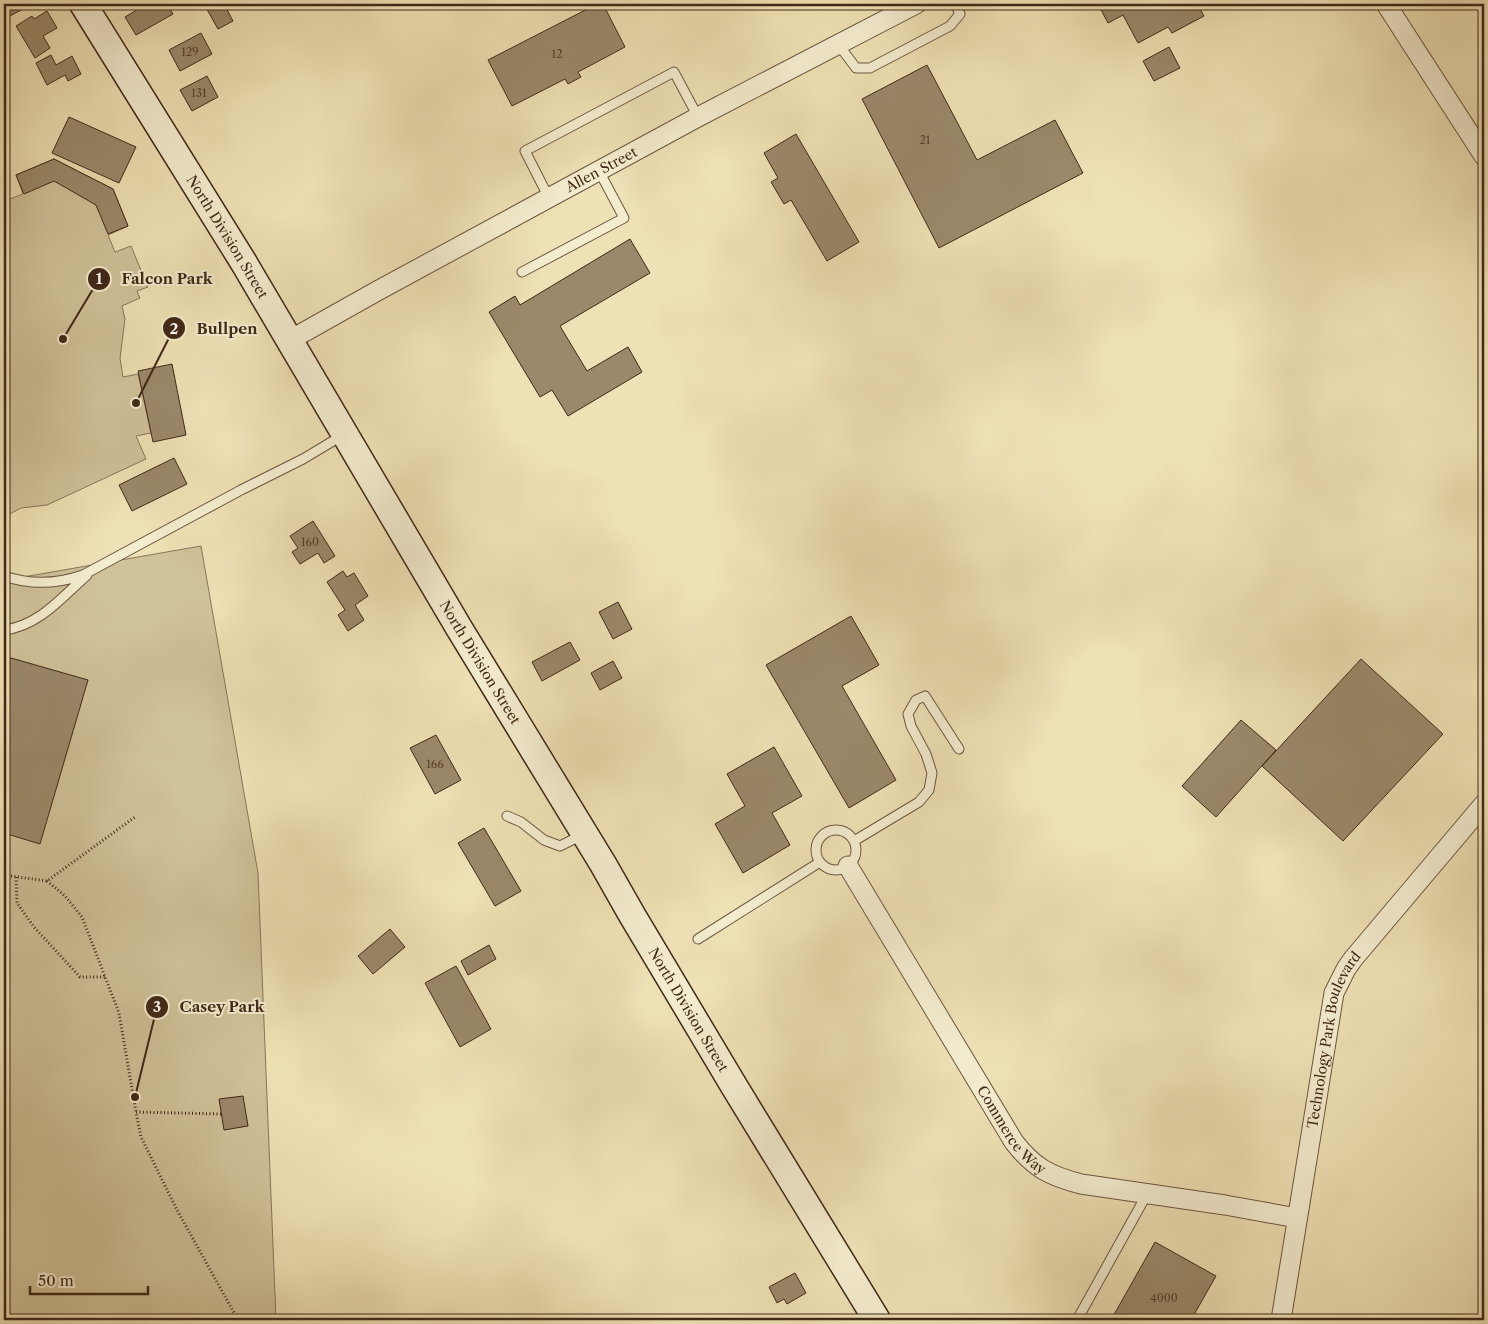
<svg xmlns="http://www.w3.org/2000/svg" width="1488" height="1324" font-family="'Libre Caslon Text',serif">
	<rect width="100%" height="100%" fill="#eee1b5"/>
	<filter id="stains"><feTurbulence type="fractalNoise" baseFrequency=".004" numOctaves="4"/><feColorMatrix values="0 0 0 0 .2 0 0 0 0 .09 0 0 0 0 .02 0 0 0 .5 -.17"/></filter>
	<radialGradient id="worn" r=".72"><stop offset=".6" stop-color="#630" stop-opacity="0"/><stop offset="1" stop-color="#630" stop-opacity=".3"/></radialGradient>
	<path fill="#d0c29a" stroke="#887659" d="M54,159L113,189L128,226L108,235L115,252L131,246L148,287L137,291L140,298L122,306L125,319L120,358L123,377L138,374L151,433L136,436L146,459L47,505L21,508L4,517V192L7,200L23,194L16,175Z
		M201,546L258,873L276,1320H4V571L12,579Z"/>
	<path fill="#9a896a" stroke="#402918" d="M4,4H23L25,8L4,19Z
		M147,4H167L173,14L136,35L125,17Z
		M204,4H224L233,21L218,29Z
		M597,4H603L625,47L578,72L581,77L568,84L565,79L512,106L488,60Z
		M1098,4H1197L1204,16L1172,33L1168,27L1138,43L1123,15L1108,23Z
		M47,11L57,28L43,36L50,48L35,58L16,26L32,16L34,19Z
		M201,33L212,54L180,71L169,50Z
		M1169,47L1180,68L1154,81L1143,61Z
		M51,55L56,65L72,56L81,74L68,81L65,75L47,85L36,63Z
		M927,65L977,160L1055,120L1083,173L939,248L862,99Z
		M207,76L218,97L192,111L180,90Z
		M69,117L136,147L119,183L52,153Z
		M796,134L859,242L827,261L791,200L784,204L771,182L778,178L764,153Z
		M54,159L113,189L128,226L108,234L96,205L54,181L24,194L16,175Z
		M630,239L650,273L560,326L587,371L628,347L642,372L568,416L552,390L540,397L489,312L515,296L520,305Z
		M172,364L186,435L153,442L138,371Z
		M174,458L187,484L132,511L119,485Z
		M313,521L335,556L324,563L318,553L300,564L292,552L298,548L290,536Z
		M343,571L347,577L354,573L368,596L355,605L364,620L348,631L338,615L345,610L327,582Z
		M618,602L632,629L613,639L599,612Z
		M851,616L879,665L842,686L896,780L849,808L766,665Z
		M570,642L580,660L542,681L532,662Z
		M4,656L88,680L40,844L4,833Z
		M1361,659L1443,734L1343,841L1262,766Z
		M613,661L622,678L600,690L591,673Z
		M1241,720L1276,750L1216,817L1182,786Z
		M436,735L461,780L435,794L410,748Z
		M774,747L802,796L772,813L790,845L743,873L715,824L745,806L727,774Z
		M484,828L521,891L495,906L458,843Z
		M390,929L405,947L373,974L358,956Z
		M489,945L496,959L468,975L461,961Z
		M456,966L491,1029L460,1047L425,983Z
		M243,1096L248,1126L224,1130L219,1099Z
		M1155,1242L1216,1276L1191,1320H1111Z
		M795,1273L806,1293L787,1304L784,1299L777,1303L769,1287Z"/>
	<g fill="none" stroke-linecap="round" stroke-linejoin="round">
		<defs>
			<path id="lane" d="M838,44L856,68H870L950,26L960,14L955,4
				M549,198L525,151L674,72L698,117
				M522,272L624,218L599,171
				M4,576C30,585 57,584 83,575L241,490L303,459L343,435
				M4,630C39,626 62,597 87,575
				M507,816L521,822L544,840L560,846L582,835
				M816 850a20 20 0 1 1 40 0a20 20 0 1 1-40 0Z
				M854,841L919,802L929,790L932,773L926,754L911,726L908,714L916,700L925,696L959,749
				M698,939L820,862
				M1077,1320L1147,1194"/>
			<g id="street">
				<path d="M1386,4L1484,156"/>
				<path id="s1" d="M290,340L379,290L698,117L916,4"/>
				<path id="s2" d="M848,866L1014,1142C1034,1168 1050,1176 1081,1184L1225,1205L1297,1218"/>
				<path id="s3" d="M1281,1320L1334,993L1346,969L1353,959L1484,804"/>
			</g>
			<g id="secondary">
				<path id="s4" d="M83,4L244,263L459,628L603,864L632,915L734,1086L877,1320"/>
			</g>
		</defs>
		<use href="#lane" stroke="#6c573f" stroke-width="11"/>
		<use href="#street" stroke="#6c573f" stroke-width="21"/>
		<use href="#secondary" stroke="#402918" stroke-width="29"/>
		<path stroke="#402918" stroke-width="3" stroke-dasharray="1 2.5" stroke-linecap="butt" d="M4,875L47,881L135,817
			M16,877L17,903L34,927L80,977H105
			M47,881L65,896L82,917L119,1013L136,1112
			M221,1114L136,1112L141,1137L177,1210L238,1320"/>
		<use href="#lane" stroke="#f4eccf" stroke-width="9"/>
		<use href="#street" stroke="#f4eccf" stroke-width="19"/>
		<use href="#secondary" stroke="#f4eccf" stroke-width="26"/>
	</g>
	<g text-anchor="middle" stroke-width="4" stroke-linejoin="round" paint-order="stroke">
		<g font-size="11" fill="#56412c">
			<text x="190" y="56">129</text>
			<text x="557" y="58">12</text>
			<text x="199" y="97">131</text>
			<text x="925" y="144">21</text>
			<text x="310" y="546">160</text>
			<text x="435" y="768">166</text>
			<text x="1164" y="1302">4000</text>
		</g>
		<g font-size="14" fill="#402918" stroke="#f4eccf">
			<text dy="5" stroke="none"><textPath href="#s1" startOffset="355">Allen Street</textPath></text>
			<text dy="5" stroke="none"><textPath href="#s4" startOffset="274">North Division Street</textPath></text>
			<text dy="5" stroke="none"><textPath href="#s4" startOffset="769">North Division Street</textPath></text>
			<text dy="5" stroke="none"><textPath href="#s4" startOffset="1174">North Division Street</textPath></text>
			<text dy="5" stroke="none"><textPath href="#s3" startOffset="286">Technology Park Boulevard</textPath></text>
			<text dy="5" stroke="none"><textPath href="#s2" startOffset="311">Commerce Way</textPath></text>
		</g>
	</g>
	<path fill="none" stroke="#402918" stroke-width="2" d="M63 339L99 279M136 403L174 328M135 1097L157 1007"/>
	<g fill="#402918" stroke="#f4eccf" stroke-width="2">
		<circle cx="63" cy="339" r="5"/>
		<circle cx="136" cy="403" r="5"/>
		<circle cx="135" cy="1097" r="5"/>
		<circle cx="99" cy="279" r="12"/>
		<circle cx="174" cy="328" r="12"/>
		<circle cx="157" cy="1007" r="12"/>
	</g>
	<g font-size="15" text-anchor="middle" font-weight="bold" fill="#fff">
		<text x="99" y="284">1</text>
		<text x="174" y="334">2</text>
		<text x="157" y="1012">3</text>
	</g>
	<g font-size="15" text-anchor="middle" font-weight="bold" fill="#402918" stroke="#f4eccf" stroke-width="4" stroke-linejoin="round" paint-order="stroke">
		<text x="167" y="284">Falcon Park</text>
		<text x="227" y="334">Bullpen</text>
		<text x="222" y="1012">Casey Park</text>
	</g>
	<rect width="1488" height="1324" fill="none" stroke="#eee1b5" stroke-width="20"/>
	<rect x="5" y="5" width="1478" height="1314" fill="none" stroke="#402918" stroke-width="2.5"/>
	<rect x="10" y="10" width="1468" height="1304" fill="none" stroke="#402918"/>
	<path d="M30 1286v8h118v-8" fill="none" stroke="#402918" stroke-width="2.5"/>
	<text x="38" y="1286" font-size="15" fill="#402918" stroke="#f4eccf" stroke-width="4" paint-order="stroke">50 m</text>
	<rect width="100%" height="100%" filter="url(#stains)"/>
	<rect width="100%" height="100%" fill="url(#worn)"/>
</svg>
